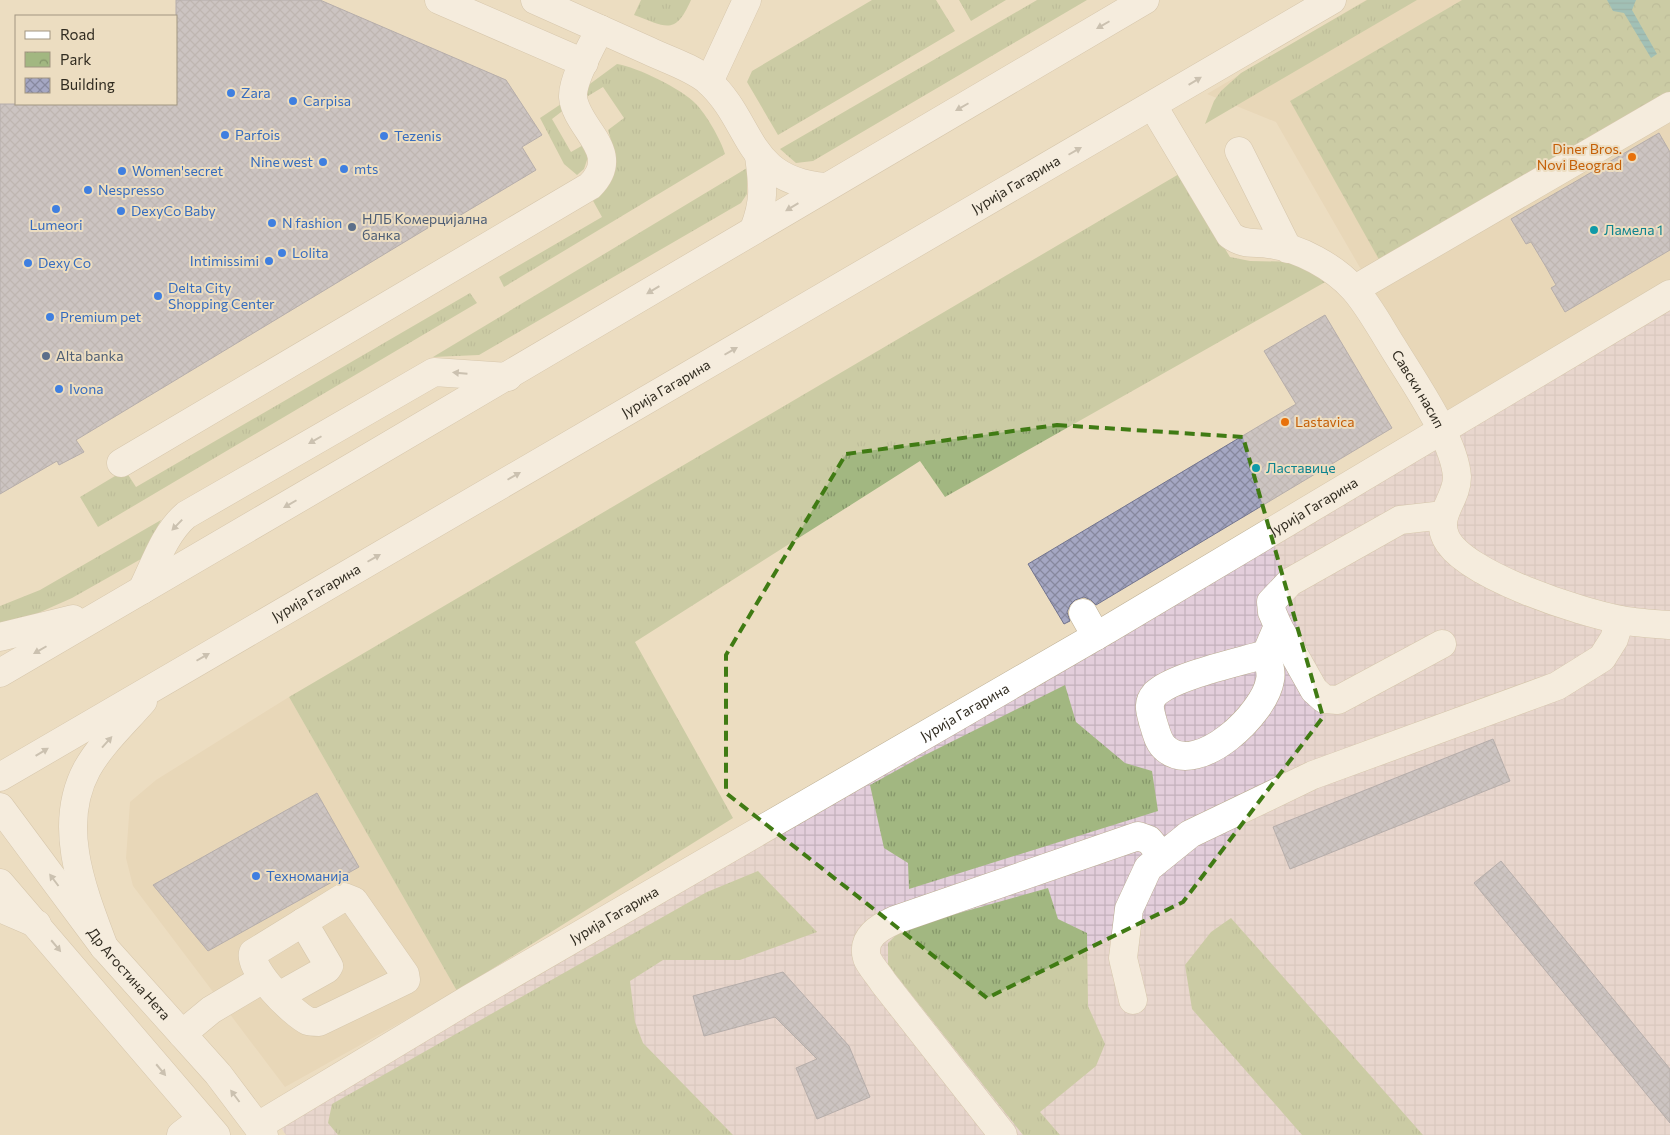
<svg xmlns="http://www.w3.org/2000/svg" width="1670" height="1135" font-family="Commissioner,sans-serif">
	<defs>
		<pattern id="industrial-grid" width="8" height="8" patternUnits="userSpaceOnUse" patternTransform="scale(1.25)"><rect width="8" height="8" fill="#e3cedb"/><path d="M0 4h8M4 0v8" fill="none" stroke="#c3b1bc"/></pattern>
		<pattern id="grass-tufts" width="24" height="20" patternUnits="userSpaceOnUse" patternTransform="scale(1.25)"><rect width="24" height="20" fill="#a2b781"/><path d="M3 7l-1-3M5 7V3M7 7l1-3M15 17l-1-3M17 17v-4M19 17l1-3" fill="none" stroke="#849569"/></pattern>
		<pattern id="park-crowns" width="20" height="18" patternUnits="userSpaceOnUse" patternTransform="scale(1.25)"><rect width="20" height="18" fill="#a2b781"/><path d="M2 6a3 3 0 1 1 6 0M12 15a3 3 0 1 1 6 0" fill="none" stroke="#849569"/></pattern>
		<pattern id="water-rules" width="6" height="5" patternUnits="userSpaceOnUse" patternTransform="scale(1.25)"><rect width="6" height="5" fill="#459ea8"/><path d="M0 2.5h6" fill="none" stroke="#3a8188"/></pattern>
		<pattern id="building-cross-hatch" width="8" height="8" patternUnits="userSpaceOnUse" patternTransform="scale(1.25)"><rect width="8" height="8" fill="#a5a7c3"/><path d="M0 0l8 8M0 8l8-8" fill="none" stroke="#87889e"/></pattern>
	</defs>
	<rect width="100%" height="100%" fill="#ecddc1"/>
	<path fill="#e2d0ad" d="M1366,0H1670V612L1621,608L1434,396L1276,122L1207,94Z
		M289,697L457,991L285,1087L133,886L126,858L130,802L156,780Z"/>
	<path fill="url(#industrial-grid)" d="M1670,296V1135H286L274,1118Z"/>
	<path fill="url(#grass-tufts)" d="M641,0H691C675,36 667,27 634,15Z
		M872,0H936L955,31L778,135L747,82L752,71Z
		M959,0H1006L971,21Z
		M1037,0H1087L813,161L796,163L780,149Z
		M1367,0H1417L1205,124L1214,101L1221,91L1241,73Z
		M617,64C637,67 682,89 696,104C706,114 721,140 725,154L504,287L499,277L602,217L592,199L613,147L608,130L624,118L603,87L588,96L583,89Z
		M561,104L565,109L552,119L571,152L585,144L589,154L584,169L577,175L564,164L540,118Z
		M747,168V194L741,203L479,355L433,357Z
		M1179,174L1230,257L1250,261L1304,262L1327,281L945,497L920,461L635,642L733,818L457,991L289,697Z
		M470,293L477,303L98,527L80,497L125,470L136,487Z
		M161,520L141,559L72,598L27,618L0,625V606L40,590Z
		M1065,685L1076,722L1125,763L1152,771L1158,811L909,889L908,863L884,848L870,785L919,758Z
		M758,871L817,932L740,960H663L630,981L635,1022L643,1043L733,1135H338L328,1123L332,1104L707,892Z
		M1048,888L1058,919L1087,933L1088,1006L1105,1044L1096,1066L1040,1112L1060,1135H1023L888,965V943L902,929Z
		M1231,918L1423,1135H1302L1192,1009L1185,965L1211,932Z"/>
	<path fill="url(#park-crowns)" d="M1462,0H1670V96L1381,263L1290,101Z"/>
	<path fill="url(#water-rules)" d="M1607,0H1636L1632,10L1657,54L1651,58L1624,13L1613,11Z"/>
	<path fill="url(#building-cross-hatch)" stroke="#72748e" d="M176,0H320L506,80L542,135L522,147L536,170L454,219L451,214L76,440L84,452L59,465L57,461L0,494V104H176Z
		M1659,133L1670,152V250L1565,312L1551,288L1556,285L1546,267L1531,242L1526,244L1511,219Z
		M1325,315L1392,428L1096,605L1091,600L1084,597L1075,600L1070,605L1067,612L1070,621L1064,624L1028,564L1296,404L1264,351Z
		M1493,739L1510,781L1290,869L1273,827Z
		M317,793L359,867L208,951L153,885Z
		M1501,861L1670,1069V1123L1474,883Z
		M783,972L849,1046L870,1097L817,1119L796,1068L817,1059L775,1017L704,1036L693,996Z"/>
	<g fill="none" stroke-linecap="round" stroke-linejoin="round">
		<defs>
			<g id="minor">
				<path d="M439,0L584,63"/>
				<path d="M535,0C573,17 611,34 649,51C668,60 691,67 707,80C754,122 744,180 825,187"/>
				<path d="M709,82L747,0"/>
				<path id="s1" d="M1153,106L1230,235C1243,245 1253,242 1269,244C1300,248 1334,267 1354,289C1369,306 1380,327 1392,346C1412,379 1455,440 1457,477C1457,500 1435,515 1446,538C1463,575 1582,613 1621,620C1637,623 1654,624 1670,625"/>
				<path d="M1239,151L1288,249"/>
				<path d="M754,229C765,201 763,186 759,156"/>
				<path d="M1355,289L1670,106"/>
				<path d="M121,463L590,186C624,152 576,129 573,97C572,80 592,45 600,29"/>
				<path d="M142,590C155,564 164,534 186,515L434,372L508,377"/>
				<path d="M1083,613L1096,636"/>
				<path d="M1278,626L1314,690L1324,699L1338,700L1442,644"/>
				<path d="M1266,654C1268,662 1272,671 1270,680C1265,713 1199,777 1166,749C1158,743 1156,731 1153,722C1150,711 1147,703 1155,694C1173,676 1240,662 1266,654L1278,626L1272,612L1271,602L1290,582L1400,520L1444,515"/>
				<path id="s2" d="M0,807L104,947L218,1074L264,1135"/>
				<path d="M0,883L216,1135"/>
				<path d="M344,897L354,901L405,974L406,980L319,1022C316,1022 311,1022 308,1021C293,1014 248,969 253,953Z"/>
				<path d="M279,996L327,969L329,966L303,922"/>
				<path d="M1133,1000L1123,958L1129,909L1148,868L1190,834L1313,775L1557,686L1602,658L1614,639L1620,620"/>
				<path d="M182,1034L211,1010L263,979"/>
				<path id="s3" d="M258,1126L469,999L1110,628L1670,294"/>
				<path d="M181,1135L202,1119"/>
				<path d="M1003,1135L883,982C879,975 870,966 867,958C861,937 880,927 895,920L1138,836L1149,840L1162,856"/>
			</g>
			<g id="major">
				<path d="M0,637L73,619"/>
				<path d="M0,673C383,451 762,223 1145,0"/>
				<path id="s4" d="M0,777L1332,0"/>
				<path d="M0,908L37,924"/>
				<path d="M104,947C83,891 56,826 87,769C101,744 124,723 143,701"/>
			</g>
		</defs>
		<use href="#minor" stroke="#bbad92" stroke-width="29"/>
		<use href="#major" stroke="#bbad92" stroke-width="29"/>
		<use href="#minor" stroke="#fff" stroke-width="28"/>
		<use href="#major" stroke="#fff" stroke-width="28"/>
	</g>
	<defs><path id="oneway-solid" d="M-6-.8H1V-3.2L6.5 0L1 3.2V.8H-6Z" transform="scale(1.25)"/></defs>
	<g fill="#a2a09b">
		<use href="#oneway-solid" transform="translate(1103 25) rotate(150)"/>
		<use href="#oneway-solid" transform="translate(1195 81) rotate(-31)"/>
		<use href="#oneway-solid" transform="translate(962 107) rotate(150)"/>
		<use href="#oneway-solid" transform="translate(1075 151) rotate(-30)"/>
		<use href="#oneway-solid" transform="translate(792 207) rotate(149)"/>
		<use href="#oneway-solid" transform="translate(653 290) rotate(149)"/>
		<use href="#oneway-solid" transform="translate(731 351) rotate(-30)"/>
		<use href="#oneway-solid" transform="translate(460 373) rotate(-175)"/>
		<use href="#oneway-solid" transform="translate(315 440) rotate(150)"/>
		<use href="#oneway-solid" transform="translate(514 476) rotate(-30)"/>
		<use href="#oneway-solid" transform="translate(290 504) rotate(150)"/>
		<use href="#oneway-solid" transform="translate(177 525) rotate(134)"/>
		<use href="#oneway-solid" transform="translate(374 558) rotate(-30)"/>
		<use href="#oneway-solid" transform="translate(40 650) rotate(150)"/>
		<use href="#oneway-solid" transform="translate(203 657) rotate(-30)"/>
		<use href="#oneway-solid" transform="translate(107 742) rotate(-48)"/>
		<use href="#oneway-solid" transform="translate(42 752) rotate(-31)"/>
		<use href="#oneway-solid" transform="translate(54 880) rotate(-127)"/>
		<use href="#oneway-solid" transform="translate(56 946) rotate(50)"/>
		<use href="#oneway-solid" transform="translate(161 1070) rotate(50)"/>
		<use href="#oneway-solid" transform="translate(235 1096) rotate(-127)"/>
	</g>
	<path d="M0 0H1670V1135H0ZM1057,425L1243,437L1323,717L1183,902L987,998L726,793V655L846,454Z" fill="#ecddc1" fill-opacity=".55" fill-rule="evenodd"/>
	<path fill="none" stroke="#407b14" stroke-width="4" stroke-dasharray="10 6" stroke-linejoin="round" d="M1057,425L1243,437L1323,717L1183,902L987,998L726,793V655L846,454Z"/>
	<g fill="#3f7fe0" stroke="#ecddc1" stroke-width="2">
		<circle cx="231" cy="93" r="5"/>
		<circle cx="293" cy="101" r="5"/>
		<circle cx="225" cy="135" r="5"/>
		<circle cx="384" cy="136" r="5"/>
		<circle cx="323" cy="162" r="5"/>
		<circle cx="344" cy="169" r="5"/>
		<circle cx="122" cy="171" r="5"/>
		<circle cx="88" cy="190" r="5"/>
		<circle cx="56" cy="209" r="5"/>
		<circle cx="121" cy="211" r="5"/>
		<circle cx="272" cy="223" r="5"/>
		<circle cx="282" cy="253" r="5"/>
		<circle cx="269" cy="261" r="5"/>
		<circle cx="28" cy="263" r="5"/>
		<circle cx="158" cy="296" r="5"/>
		<circle cx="50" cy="317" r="5"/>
		<circle cx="59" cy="389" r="5"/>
		<circle cx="256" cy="876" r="5"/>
	</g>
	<g fill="#e8710a" stroke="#ecddc1" stroke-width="2">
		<circle cx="1632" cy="157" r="5"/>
		<circle cx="1285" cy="422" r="5"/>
	</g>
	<g fill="#5c6f8a" stroke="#ecddc1" stroke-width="2">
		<circle cx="352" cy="227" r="5"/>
		<circle cx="46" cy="356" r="5"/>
	</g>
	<g fill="#0f9aa8" stroke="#ecddc1" stroke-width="2">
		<circle cx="1594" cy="230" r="5"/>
		<circle cx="1256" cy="468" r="5"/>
	</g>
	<g text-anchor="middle" stroke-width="4" stroke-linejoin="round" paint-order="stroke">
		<g font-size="14" fill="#366cbe" stroke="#ecddc1" text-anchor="start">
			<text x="241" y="98">Zara</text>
			<text x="303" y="106">Carpisa</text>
			<text x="235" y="140">Parfois</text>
			<text x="394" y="141">Tezenis</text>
			<text x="313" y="167" text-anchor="end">Nine west</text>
			<text x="354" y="174">mts</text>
			<text x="132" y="176">Women'secret</text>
			<text x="98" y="195">Nespresso</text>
			<text x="131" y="216">DexyCo Baby</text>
			<text x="282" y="228">N fashion</text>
			<text x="56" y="230" text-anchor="middle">Lumeori</text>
			<text x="292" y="258">Lolita</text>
			<text x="259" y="266" text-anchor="end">Intimissimi</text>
			<text x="38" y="268">Dexy Co</text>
			<text x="168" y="293">Delta City<tspan x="168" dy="16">Shopping Center</tspan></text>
			<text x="60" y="322">Premium pet</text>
			<text x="69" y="394">Ivona</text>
			<text x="266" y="881">Техноманија</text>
		</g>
		<g font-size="14" fill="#c56008" stroke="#ecddc1" text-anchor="end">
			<text x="1622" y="154">Diner Bros.<tspan x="1622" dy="16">Novi Beograd</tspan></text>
			<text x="1295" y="427" text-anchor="start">Lastavica</text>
		</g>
		<g font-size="14" fill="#302b20" stroke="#ecddc1">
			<text dy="5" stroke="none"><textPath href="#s4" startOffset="1176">Јурија Гагарина</textPath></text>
			<text dy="5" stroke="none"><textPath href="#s4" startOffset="771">Јурија Гагарина</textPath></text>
			<text dy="5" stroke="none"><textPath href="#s1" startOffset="408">Савски насип</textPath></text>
			<text dy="5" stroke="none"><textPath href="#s3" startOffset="1224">Јурија Гагарина</textPath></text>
			<text dy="5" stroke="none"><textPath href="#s4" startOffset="366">Јурија Гагарина</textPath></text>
			<text dy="5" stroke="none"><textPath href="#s3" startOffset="819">Јурија Гагарина</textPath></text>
			<text dy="5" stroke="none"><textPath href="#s3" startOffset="414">Јурија Гагарина</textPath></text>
			<text dy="5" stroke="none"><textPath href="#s2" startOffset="211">Др Агостина Нета</textPath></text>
		</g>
		<g font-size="14" fill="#4e5e75" stroke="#ecddc1" text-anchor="start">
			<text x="362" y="224">НЛБ Комерцијална<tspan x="362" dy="16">банка</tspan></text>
			<text x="56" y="361">Alta banka</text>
		</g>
		<g font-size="14" fill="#0d838f" stroke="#ecddc1" text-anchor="start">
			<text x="1604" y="235">Ламела 1</text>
			<text x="1266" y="473">Ластавице</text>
		</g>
	</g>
	<rect x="15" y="15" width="162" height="90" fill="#ecddc1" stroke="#a19681"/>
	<rect x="25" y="31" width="25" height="8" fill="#ffffff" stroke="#a19681"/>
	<text x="60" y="40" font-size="15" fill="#302b20">Road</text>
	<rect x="25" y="52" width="25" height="15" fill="url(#park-crowns)" stroke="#a19681"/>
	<text x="60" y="65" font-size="15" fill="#302b20">Park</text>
	<rect x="25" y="78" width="25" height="15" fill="url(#building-cross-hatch)" stroke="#a19681"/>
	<text x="60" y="90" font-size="15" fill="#302b20">Building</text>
</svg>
